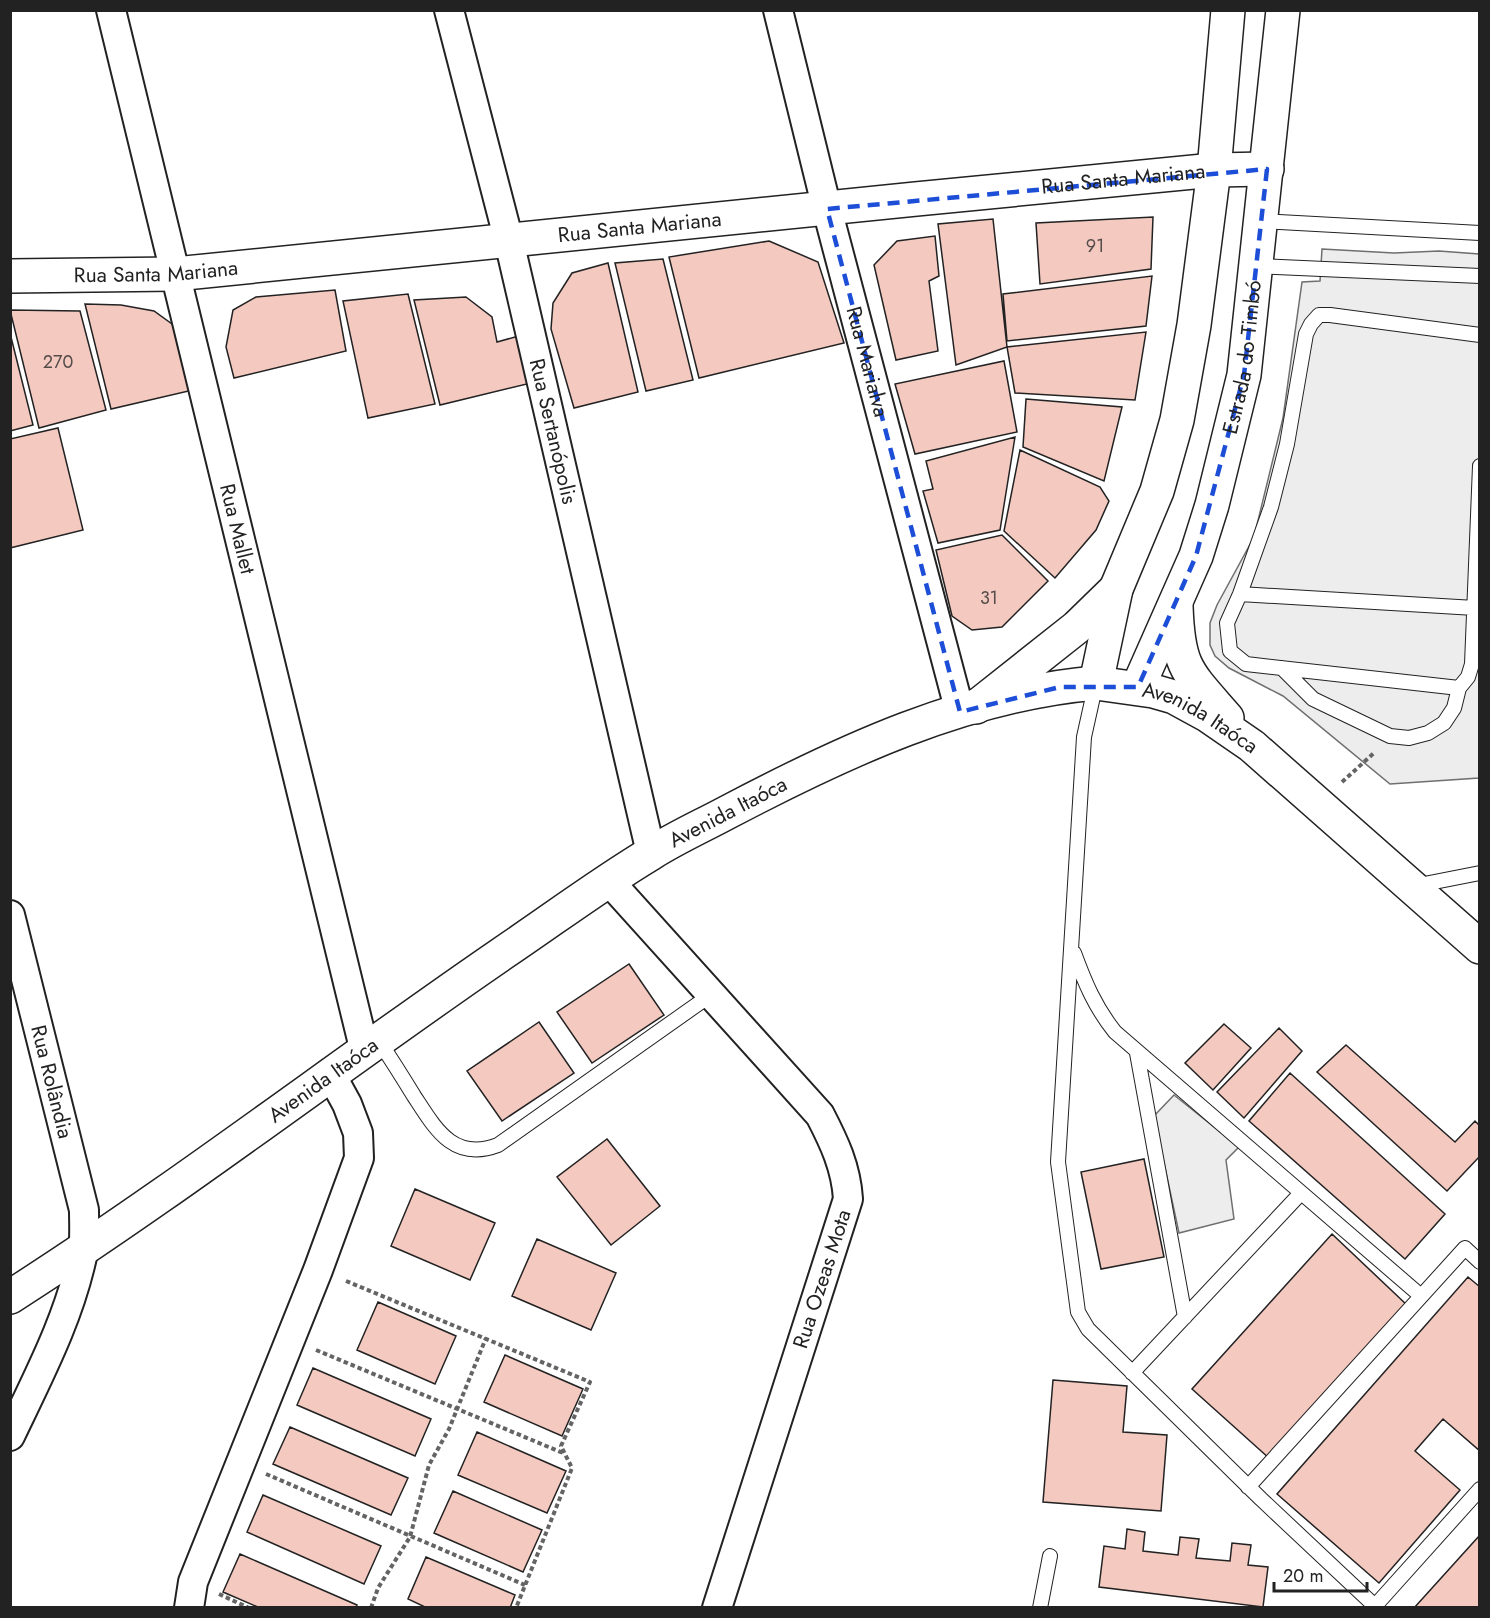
<svg xmlns="http://www.w3.org/2000/svg" width="1490" height="1618" font-family="Jost,sans-serif">
	<rect width="100%" height="100%" fill="#fff"/>
	<path fill="#ededed" stroke="#6f6f6f" stroke-width="1.5" d="M1322,249L1394,253L1439,251L1479,254V778L1390,784L1283,696L1229,668L1215,656L1210,645V623L1217,605L1254,537L1283,418L1302,282L1320,281Z
		M1174,1095L1239,1147L1226,1160L1234,1219L1179,1233L1154,1116Z"/>
	<path fill="#f3c9c0" stroke="#222" stroke-width="1.5" d="M1153,217L1151,269L1040,284L1036,223Z
		M993,219L1007,347L956,365L938,224Z
		M935,236L939,276L929,281L938,351L896,360L874,265L897,241Z
		M769,241L818,262L844,343L699,378L669,257Z
		M663,259L693,380L646,391L615,263Z
		M608,263L638,392L574,408L551,329L553,303L572,273Z
		M1152,276L1146,326L1007,341L1003,294Z
		M335,290L346,351L234,378L226,347L233,310L256,297Z
		M408,294L435,404L368,418L343,301Z
		M466,297L492,317L497,342L522,335L527,384L440,405L414,300Z
		M85,304L121,305L154,311L172,324L182,344L193,390L111,409Z
		M10,310L80,311L106,410L39,428Z
		M1146,332L1135,400L1015,393L1007,347Z
		M10,333L33,425L10,431Z
		M1004,361L1017,432L915,454L895,384Z
		M1026,399L1122,407L1104,481L1023,447Z
		M58,428L83,530L10,548V439Z
		M1015,437L1000,530L938,543L923,491L933,489L926,461Z
		M1020,450L1100,487L1109,501L1096,530L1055,578L1004,531Z
		M1002,535L1048,581L1002,627L972,630L952,616L936,550Z
		M629,964L664,1015L592,1063L557,1012Z
		M539,1022L574,1073L502,1121L467,1071Z
		M1224,1024L1251,1048L1213,1090L1185,1063Z
		M1279,1028L1302,1051L1244,1118L1217,1092Z
		M1346,1045L1455,1142L1475,1121L1480,1126V1156L1447,1191L1317,1072Z
		M1290,1073L1445,1214L1405,1259L1249,1121Z
		M607,1139L660,1206L611,1245L557,1177Z
		M1144,1159L1164,1257L1101,1269L1081,1172Z
		M415,1189L495,1223L470,1280L391,1246Z
		M1332,1234L1408,1306L1270,1459L1192,1389Z
		M537,1239L616,1273L591,1330L512,1296Z
		M1468,1277L1480,1287V1451L1443,1419L1415,1451L1460,1490L1379,1583L1277,1494Z
		M378,1302L456,1336L435,1384L357,1350Z
		M505,1355L583,1389L562,1436L484,1402Z
		M313,1368L431,1419L415,1456L297,1405Z
		M1053,1380L1127,1386L1123,1432L1167,1435L1161,1511L1043,1502Z
		M290,1427L408,1478L391,1515L273,1464Z
		M477,1432L566,1471L547,1513L458,1475Z
		M453,1491L542,1530L523,1572L434,1533Z
		M263,1495L381,1546L364,1584L247,1532Z
		M1127,1529L1145,1532L1143,1551L1178,1555L1180,1537L1199,1539L1196,1558L1230,1561L1232,1543L1251,1545L1248,1565L1268,1567L1263,1607L1099,1587L1104,1546L1125,1549Z
		M1480,1535V1608H1414Z
		M240,1554L357,1605L356,1608H260L223,1592Z
		M426,1557L515,1595L510,1608H427L408,1599Z"/>
	<g fill="none" stroke-linecap="round" stroke-linejoin="round">
		<defs>
			<path id="lane" d="M1261,221L1480,233
				M1256,266L1480,276
				M1240,594L1475,608
				M1282,668L1313,699L1390,736L1409,738L1428,733L1444,723L1454,708L1459,688L1468,677L1472,664L1480,466
				M1096,683L1084,737L1058,1162L1078,1312L1088,1329L1261,1499L1377,1608
				M1459,688L1246,664L1230,651L1227,623L1240,594L1271,507L1287,444L1306,334L1311,324L1319,315H1330L1480,335
				M1414,886L1480,873
				M1074,953C1085,983 1095,1007 1115,1032L1421,1296
				M379,1041C391,1059 403,1078 414,1096C435,1128 453,1162 498,1145L712,994
				M1137,1053L1185,1317
				M1132,1373L1301,1193
				M1248,1487L1465,1248L1480,1262
				M1375,1606L1480,1489
				M1040,1608L1050,1556"/>
			<g id="street">
				<path id="s1" d="M111,10L364,1048"/>
				<path id="s2" d="M449,10L509,241L651,853"/>
				<path id="s3" d="M778,10L827,209L960,712"/>
				<path d="M609,881L820,1115C834,1142 846,1167 848,1199L717,1608"/>
				<path id="s4" d="M10,915L84,1210C84,1224 85,1239 83,1252C70,1317 38,1377 10,1436"/>
				<path d="M189,1608L193,1582L318,1270L359,1158L358,1133L347,1104L330,1073"/>
			</g>
			<g id="secondary">
				<path id="s5" d="M10,276L175,274L916,199L1214,170L1267,169"/>
				<path id="s6" d="M10,1297C179,1189 338,1066 503,953C552,920 600,884 650,854C675,838 702,826 728,812C842,752 966,694 1096,683"/>
			</g>
			<g id="primary">
				<path id="s7" d="M1228,10L1214,170L1194,325L1177,420L1157,491L1116,589L1096,683L1153,691L1174,697L1207,715L1252,746L1480,947"/>
				<path d="M1176,606C1178,668 1187,672 1227,718"/>
				<path id="s8" d="M1138,687L1196,556L1212,505L1244,375L1283,10"/>
				<path d="M976,707L1077,627L1116,589"/>
			</g>
		</defs>
		<use href="#lane" stroke="#222" stroke-width="16"/>
		<use href="#street" stroke="#222" stroke-width="32"/>
		<use href="#secondary" stroke="#222" stroke-width="36"/>
		<use href="#primary" stroke="#222" stroke-width="36"/>
		<path stroke="#646464" stroke-width="4" stroke-dasharray="4.5 3" stroke-linecap="butt" d="M1342,782L1374,753
			M346,1281L590,1382L561,1446L572,1468L516,1608
			M316,1350L563,1453
			M266,1474L525,1585
			M219,1594L249,1608
			M371,1608L378,1588L410,1537L429,1465L449,1429L486,1338"/>
		<use href="#lane" stroke="#fff" stroke-width="14"/>
		<use href="#street" stroke="#fff" stroke-width="28"/>
		<use href="#secondary" stroke="#fff" stroke-width="33"/>
		<use href="#primary" stroke="#fff" stroke-width="33"/>
	</g>
	<path fill="none" stroke="#1d4ed8" stroke-width="4.5" stroke-dasharray="12 8" stroke-linejoin="round" d="M1267,169L1244,375L1196,556L1138,687H1060L960,712L827,209Z"/>
	<g text-anchor="middle" stroke-width="4.5" stroke-linejoin="round" paint-order="stroke">
		<g font-size="18" fill="#564c4a">
			<text x="1095" y="252">91</text>
			<text x="58" y="368">270</text>
			<text x="989" y="604">31</text>
		</g>
		<g font-size="21" fill="#222" stroke="#fff">
			<text dy="7" stroke="none"><textPath href="#s5" startOffset="1118">Rua Santa Mariana</textPath></text>
			<text dy="7" stroke="none"><textPath href="#s5" startOffset="632">Rua Santa Mariana</textPath></text>
			<text dy="7" stroke="none"><textPath href="#s5" startOffset="146">Rua Santa Mariana</textPath></text>
			<text dy="7" stroke="none"><textPath href="#s8" startOffset="348">Estrada do Timbó</textPath></text>
			<text dy="7" stroke="none"><textPath href="#s3" startOffset="363">Rua Marialva</textPath></text>
			<text dy="7" stroke="none"><textPath href="#s2" startOffset="434">Rua Sertanópolis</textPath></text>
			<text dy="7" stroke="none"><textPath href="#s1" startOffset="534">Rua Mallet</textPath></text>
			<text dy="7" stroke="none"><textPath href="#s7" startOffset="801">Avenida Itaóca</textPath></text>
			<text dy="7" stroke="none"><textPath href="#s6" startOffset="867">Avenida Itaóca</textPath></text>
			<text dy="7" stroke="none"><textPath href="#s6" startOffset="381">Avenida Itaóca</textPath></text>
			<text dy="7" stroke="none"><textPath href="#s4" startOffset="172">Rua Rolândia</textPath></text>
			<text transform="translate(822 1279) rotate(-72)" y="7">Rua Ozeas Mota</text>
		</g>
	</g>
	<rect width="1490" height="1618" fill="none" stroke="#222222" stroke-width="24"/>
	<path d="M1274 1582v9h93v-9" fill="none" stroke="#222222" stroke-width="3"/>
	<text x="1283" y="1582" font-size="18" fill="#222222" stroke="#ffffff" stroke-width="4.5" paint-order="stroke">20 m</text>
</svg>
